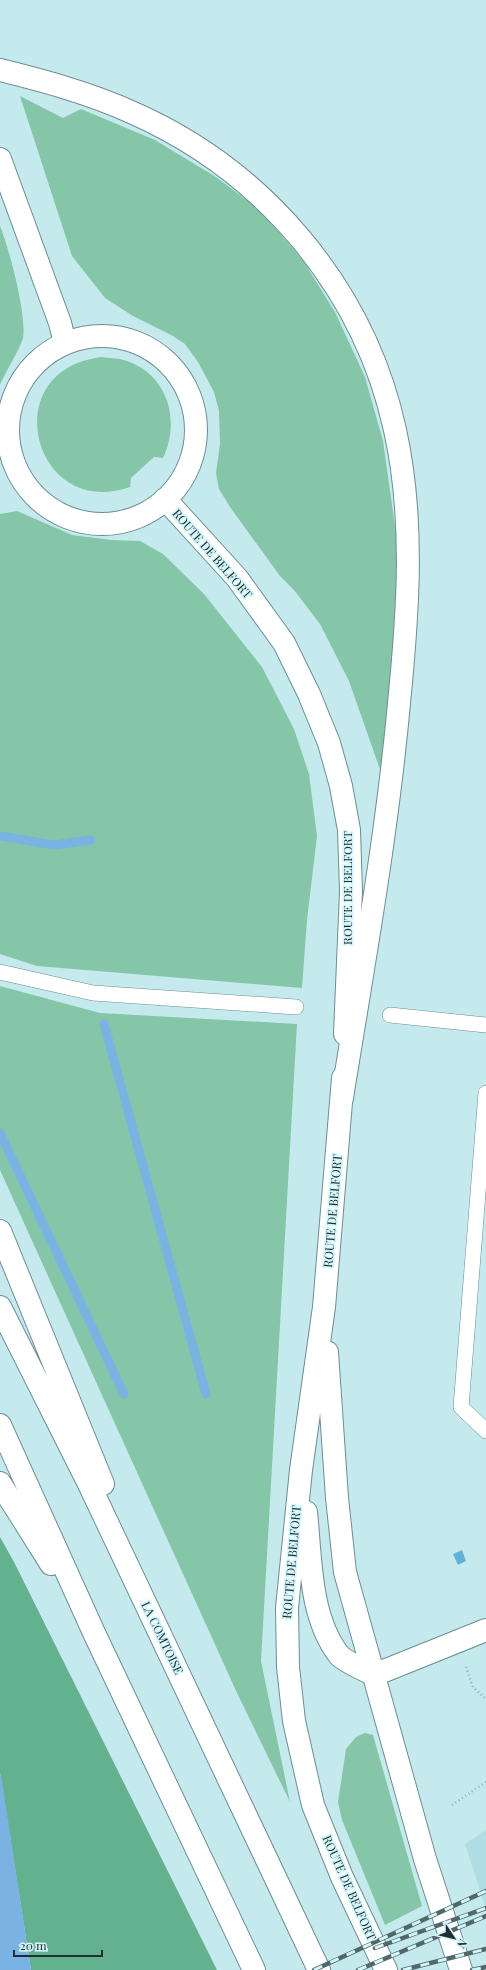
<svg xmlns="http://www.w3.org/2000/svg" width="486" height="1970" font-family="'Playfair Display',serif">
	<rect width="100%" height="100%" fill="#c5eaee"/>
	<path fill="#b0dde3" d="M486,1830V1909L465,1844Z"/>
	<path fill="#85c6a8" d="M20,96L63,118L81,109L155,140L216,177L261,211L304,262L335,312L365,377L383,441L397,540L395,628L383,778L349,681L320,624L294,590L280,576L230,507L219,489L216,473L220,444L219,411L214,392L198,362L185,344L173,336L133,316L105,298L72,256Z
		M0,226C9,248 27,315 23,338C20,349 5,373 0,385Z
		M101,357C107,358 114,358 120,359C166,370 182,418 163,458L154,457L131,478L130,487C38,519 0,387 83,361C89,359 96,358 101,357Z
		M17,511L72,535L112,540L140,541L163,554L204,594L262,667L294,729L309,774L317,836L307,920L302,988L37,966L0,954V514Z
		M0,986L100,1013L297,1024L261,1661L290,1802L237,1693L0,1170Z
		M365,1733L373,1735L422,1906L385,1925L342,1820L338,1802L346,1749L356,1737Z"/>
	<path fill="#63b18f" d="M0,1537L14,1562L217,1970H31L0,1773Z"/>
	<path fill="#7bb2e4" d="M0,1773L1,1775L31,1970H0Z"/>
	<g fill="none" stroke-linecap="round" stroke-linejoin="round">
		<path stroke="#7bb2e4" stroke-width="9" d="M0,836L54,845L91,840
			M104,1024L206,1394
			M0,1133L124,1394"/>
	</g>
	<path fill="#61b3d4" d="M462,1550L466,1561L458,1565L453,1554Z"/>
	<g fill="none" stroke-linecap="round" stroke-linejoin="round">
		<defs>
			<path id="lane" d="M0,972L93,993L296,1007
				M390,1015L486,1025
				M486,1093L461,1407L486,1431"/>
			<path id="street" d="M374,1675L486,1630"/>
			<path id="secondary" d="M0,159L60,323L65,343
				M8 430a94 94 0 1 1 188 0a94 94 0 1 1-188 0Z
				M165,499L237,578L284,643L309,694L329,743L341,786L349,830L351,891L345,1034
				M343,1078L324,1307L301,1470L287,1608L288,1667L294,1721L313,1805L342,1877L386,1970
				M327,1352L337,1498L345,1572L425,1859L461,1970
				M306,1512C311,1558 309,1616 339,1655C345,1662 365,1670 374,1675"/>
			<path id="highway" d="M0,70C44,81 89,93 131,112C264,170 364,288 395,430C415,520 408,613 399,703C387,836 363,967 342,1098
				M0,1231L103,1484
				M0,1307L89,1484L319,1970
				M0,1425L95,1635L254,1970
				M0,1483L51,1564"/>
		</defs>
		<use href="#lane" stroke="#6c8e93" stroke-width="16"/>
		<use href="#street" stroke="#6c8e93" stroke-width="24"/>
		<use href="#secondary" stroke="#6c8e93" stroke-width="24"/>
		<use href="#highway" stroke="#6c8e93" stroke-width="24"/>
		<path stroke="#8fadb0" stroke-width="2.5" stroke-dasharray="1 3" stroke-linecap="butt" d="M466,1667L473,1687L486,1699
			M452,1805L486,1782"/>
		<use href="#lane" stroke="#fff" stroke-width="15"/>
		<use href="#street" stroke="#fff" stroke-width="22"/>
		<use href="#secondary" stroke="#fff" stroke-width="22"/>
		<use href="#highway" stroke="#fff" stroke-width="22"/>
		<defs>
			<path id="rail" d="M375,1948L486,1908
				M314,1970L486,1891
				M358,1970L486,1916
				M403,1970L486,1949
				M472,1970L486,1967"/>
		</defs>
		<use href="#rail" stroke="#52676a" stroke-width="4.5"/>
		<use href="#rail" stroke="#d2f7fb" stroke-width="3" stroke-dasharray="9" stroke-linecap="butt"/>
	</g>
	<g text-anchor="middle" stroke-width="3.5" stroke-linejoin="round" paint-order="stroke">
		<g font-size="12" fill="#202e30" stroke="#d2f7fb">
			<text transform="translate(212 554) rotate(49)" y="4">ROUTE DE BELFORT</text>
			<text transform="translate(348 888) rotate(-90)" y="4">ROUTE DE BELFORT</text>
			<text transform="translate(333 1211) rotate(-85)" y="4">ROUTE DE BELFORT</text>
			<text transform="translate(292 1562) rotate(-85)" y="4">ROUTE DE BELFORT</text>
			<text transform="translate(162 1638) rotate(64)" y="4">LA COMTOISE</text>
			<text transform="translate(349 1888) rotate(66)" y="4">ROUTE DE BELFORT</text>
		</g>
	</g>
	<g transform="translate(454 1938) rotate(125)" stroke="#d2f7fb" stroke-width="3" paint-order="stroke">
	<path d="M0-3L7 15L0 10L-7 15Z" fill="#202e30"/>
	<text y="-6" font-size="11" font-weight="bold" text-anchor="middle" fill="#202e30">N</text>
	</g>
	<path d="M14 1950v6h88v-6" fill="none" stroke="#202e30" stroke-width="2"/>
	<text x="20" y="1950" font-size="12" fill="#202e30" stroke="#d2f7fb" stroke-width="3" paint-order="stroke">20 m</text>
</svg>
